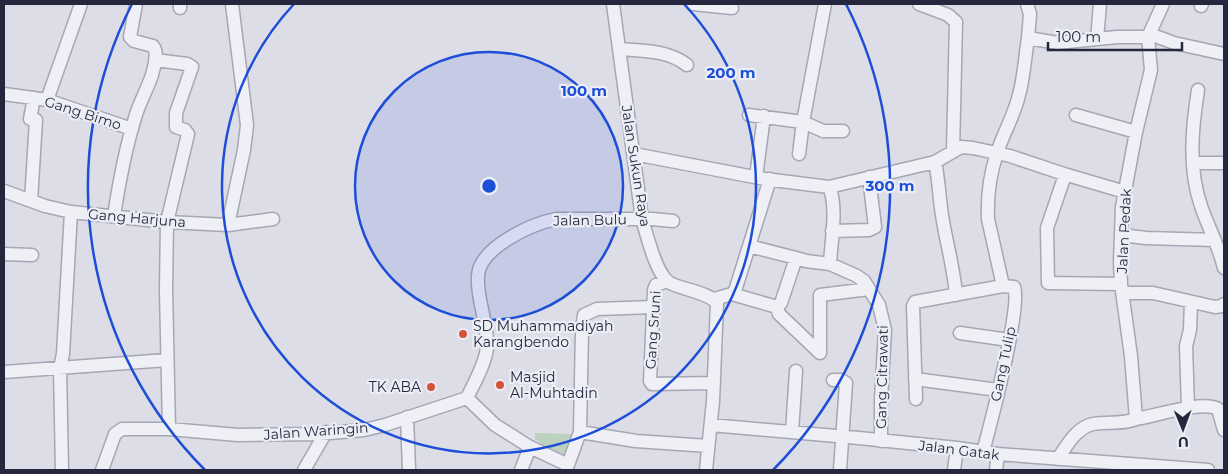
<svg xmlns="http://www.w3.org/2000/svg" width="1228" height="474" font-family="Montserrat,sans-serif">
	<rect width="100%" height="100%" fill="#dddde7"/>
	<path fill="#bdd2be" d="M535,433L573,434L577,437L569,460L551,451L535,439Z"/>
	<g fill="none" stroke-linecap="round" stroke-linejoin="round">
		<defs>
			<path id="minor" d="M613,4L642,219C647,235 656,275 670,283C683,290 708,292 717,303L713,401L706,470
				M693,4L732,8
				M919,4L948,15L956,22L953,151
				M1027,4L1030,14L1028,38L1058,43L1117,37H1148
				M1163,4L1148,37L1151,70L1136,132L1122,207L1120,262L1121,284L1131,356L1136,419C1155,416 1203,400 1218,409L1224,430
				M1201,6L1202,4
				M180,8V4
				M1150,34L1174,43L1224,54
				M1097,39L1100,4
				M619,49C642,51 668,50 687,65
				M155,60L187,64L192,67L176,113V127L185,130L188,134L167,222L166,290L169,429
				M1198,90C1192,128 1188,168 1201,206C1208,227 1219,246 1224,268
				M4,94L47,100L132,129
				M47,100L81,4
				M749,115L803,122L823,131H843
				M1076,115L1136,132
				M634,154L765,179L829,187L935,162L961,147L973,148L1010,156L1064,174L1125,192
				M799,154L803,122L825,4
				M935,162C939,180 939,197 942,215C946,242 954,268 956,295
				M1193,163H1224
				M1065,175L1047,228L1048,283L1121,284
				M756,177L764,116
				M829,187C838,206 831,242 830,264
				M4,191L45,206L71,212L167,222L228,225L273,219
				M31,201L36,120L30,119L34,98
				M114,216C119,183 125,150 135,118C139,103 147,90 152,75C154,66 159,54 153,46L134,41L130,37L136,4
				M228,225L244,150L247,125L232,4
				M832,231L869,230L875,227L869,177
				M1121,235L1146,238L1215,240
				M749,246L796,258
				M4,254L32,255
				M667,281L656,285L654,290L650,381L652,384L714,383
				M1003,286L988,219C987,197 990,174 997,153C1003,134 1014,116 1019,95C1024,77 1025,57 1028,38
				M1122,293H1153L1215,307L1222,306L1224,304
				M732,294L777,307L781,303L796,258L806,261L830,264L857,276L864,281L879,305L885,330L881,400V441
				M714,299L732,294L735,291L770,179
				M777,307L779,314L820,353
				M960,333L1009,340
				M820,353V295L869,289
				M4,372L167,360
				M915,379L998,390
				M833,380H841L846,383L840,470
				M467,398C474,383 485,365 487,348C489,325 476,299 478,276C479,248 531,224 556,219H652L673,221
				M916,399L913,306L915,302L1003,286L1014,287C1022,305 990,426 983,452
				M1188,408L1186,346L1190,330L1191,302
				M407,417L409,470
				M711,425L859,438L957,448L998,454L1208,470
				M580,432L582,330L584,315L597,309L653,307
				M792,432L796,371
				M1058,459C1066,446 1077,427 1093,424C1108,421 1122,425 1136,419
				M62,470L60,368L63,354L71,212
				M102,470L115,434L122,429H169L238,435L319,434L364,430L385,425L467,398L495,425L530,447L568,465L580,432L636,441L708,446
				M304,470L326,432
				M521,470L530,447
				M954,470L957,448
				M996,470L998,454"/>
		</defs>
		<use href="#minor" stroke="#a6a6b4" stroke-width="15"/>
		<use href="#minor" stroke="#eff0f6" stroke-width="12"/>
	</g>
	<circle cx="489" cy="186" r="134" fill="#1d4ed8" fill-opacity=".12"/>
	<g fill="none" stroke="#1d4ed8" stroke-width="2.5">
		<circle cx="489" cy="186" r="134"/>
		<path d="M684 4A267 267 0 1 1 294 4"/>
		<path d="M205 470A401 401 0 0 1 132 4M846 4A401 401 0 0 1 773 470"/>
	</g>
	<g fill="#d4523a" stroke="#ecedf5" stroke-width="2">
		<circle cx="463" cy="334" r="5"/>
		<circle cx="500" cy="385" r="5"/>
		<circle cx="431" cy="387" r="5"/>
	</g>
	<g text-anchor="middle" stroke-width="4.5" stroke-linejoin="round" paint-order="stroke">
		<g font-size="14" fill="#25273e" stroke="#ecedf5">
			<text transform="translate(83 113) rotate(18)" y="5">Gang Bimo</text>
			<text transform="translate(636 166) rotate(81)" y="5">Jalan Sukun Raya</text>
			<text transform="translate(137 218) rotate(5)" y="5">Gang Harjuna</text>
			<text transform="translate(590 220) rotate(-1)" y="5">Jalan Bulu</text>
			<text transform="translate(1124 231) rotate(-87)" y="5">Jalan Pedak</text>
			<text transform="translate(653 330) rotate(-86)" y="5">Gang Sruni</text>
			<text transform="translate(1003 364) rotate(-78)" y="5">Gang Tulip</text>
			<text transform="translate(882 377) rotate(-89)" y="5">Gang Citrawati</text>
			<text transform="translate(316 431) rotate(-4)" y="5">Jalan Waringin</text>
			<text transform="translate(959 450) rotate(7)" y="5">Jalan Gatak</text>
		</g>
		<g font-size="14" fill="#25273e" stroke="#ecedf5" text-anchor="start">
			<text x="473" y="331">SD Muhammadiyah<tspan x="473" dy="16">Karangbendo</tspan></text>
			<text x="510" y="382">Masjid<tspan x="510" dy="16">Al-Muhtadin</tspan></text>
			<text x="421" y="392" text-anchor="end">TK ABA</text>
		</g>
	</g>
	<circle cx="489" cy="186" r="8" fill="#1d4ed8" stroke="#ecedf5" stroke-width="2.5"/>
	<g font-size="15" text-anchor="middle" font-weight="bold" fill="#1d4ed8" stroke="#ecedf5" stroke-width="4.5" stroke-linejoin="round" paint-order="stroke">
		<text x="731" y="78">200 m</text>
		<text x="584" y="96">100 m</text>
		<text x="890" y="191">300 m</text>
	</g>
	<rect width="1228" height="474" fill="none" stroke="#25273e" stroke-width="10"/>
	<g transform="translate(1183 429) rotate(179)" stroke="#ecedf5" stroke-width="4" paint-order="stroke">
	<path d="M0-4L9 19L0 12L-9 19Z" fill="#25273e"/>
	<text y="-8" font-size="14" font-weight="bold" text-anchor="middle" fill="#25273e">U</text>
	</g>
	<path d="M1048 42v8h134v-8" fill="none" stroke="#25273e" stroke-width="2.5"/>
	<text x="1056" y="42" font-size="15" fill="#25273e" stroke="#ecedf5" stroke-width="4" paint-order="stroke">100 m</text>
</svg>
